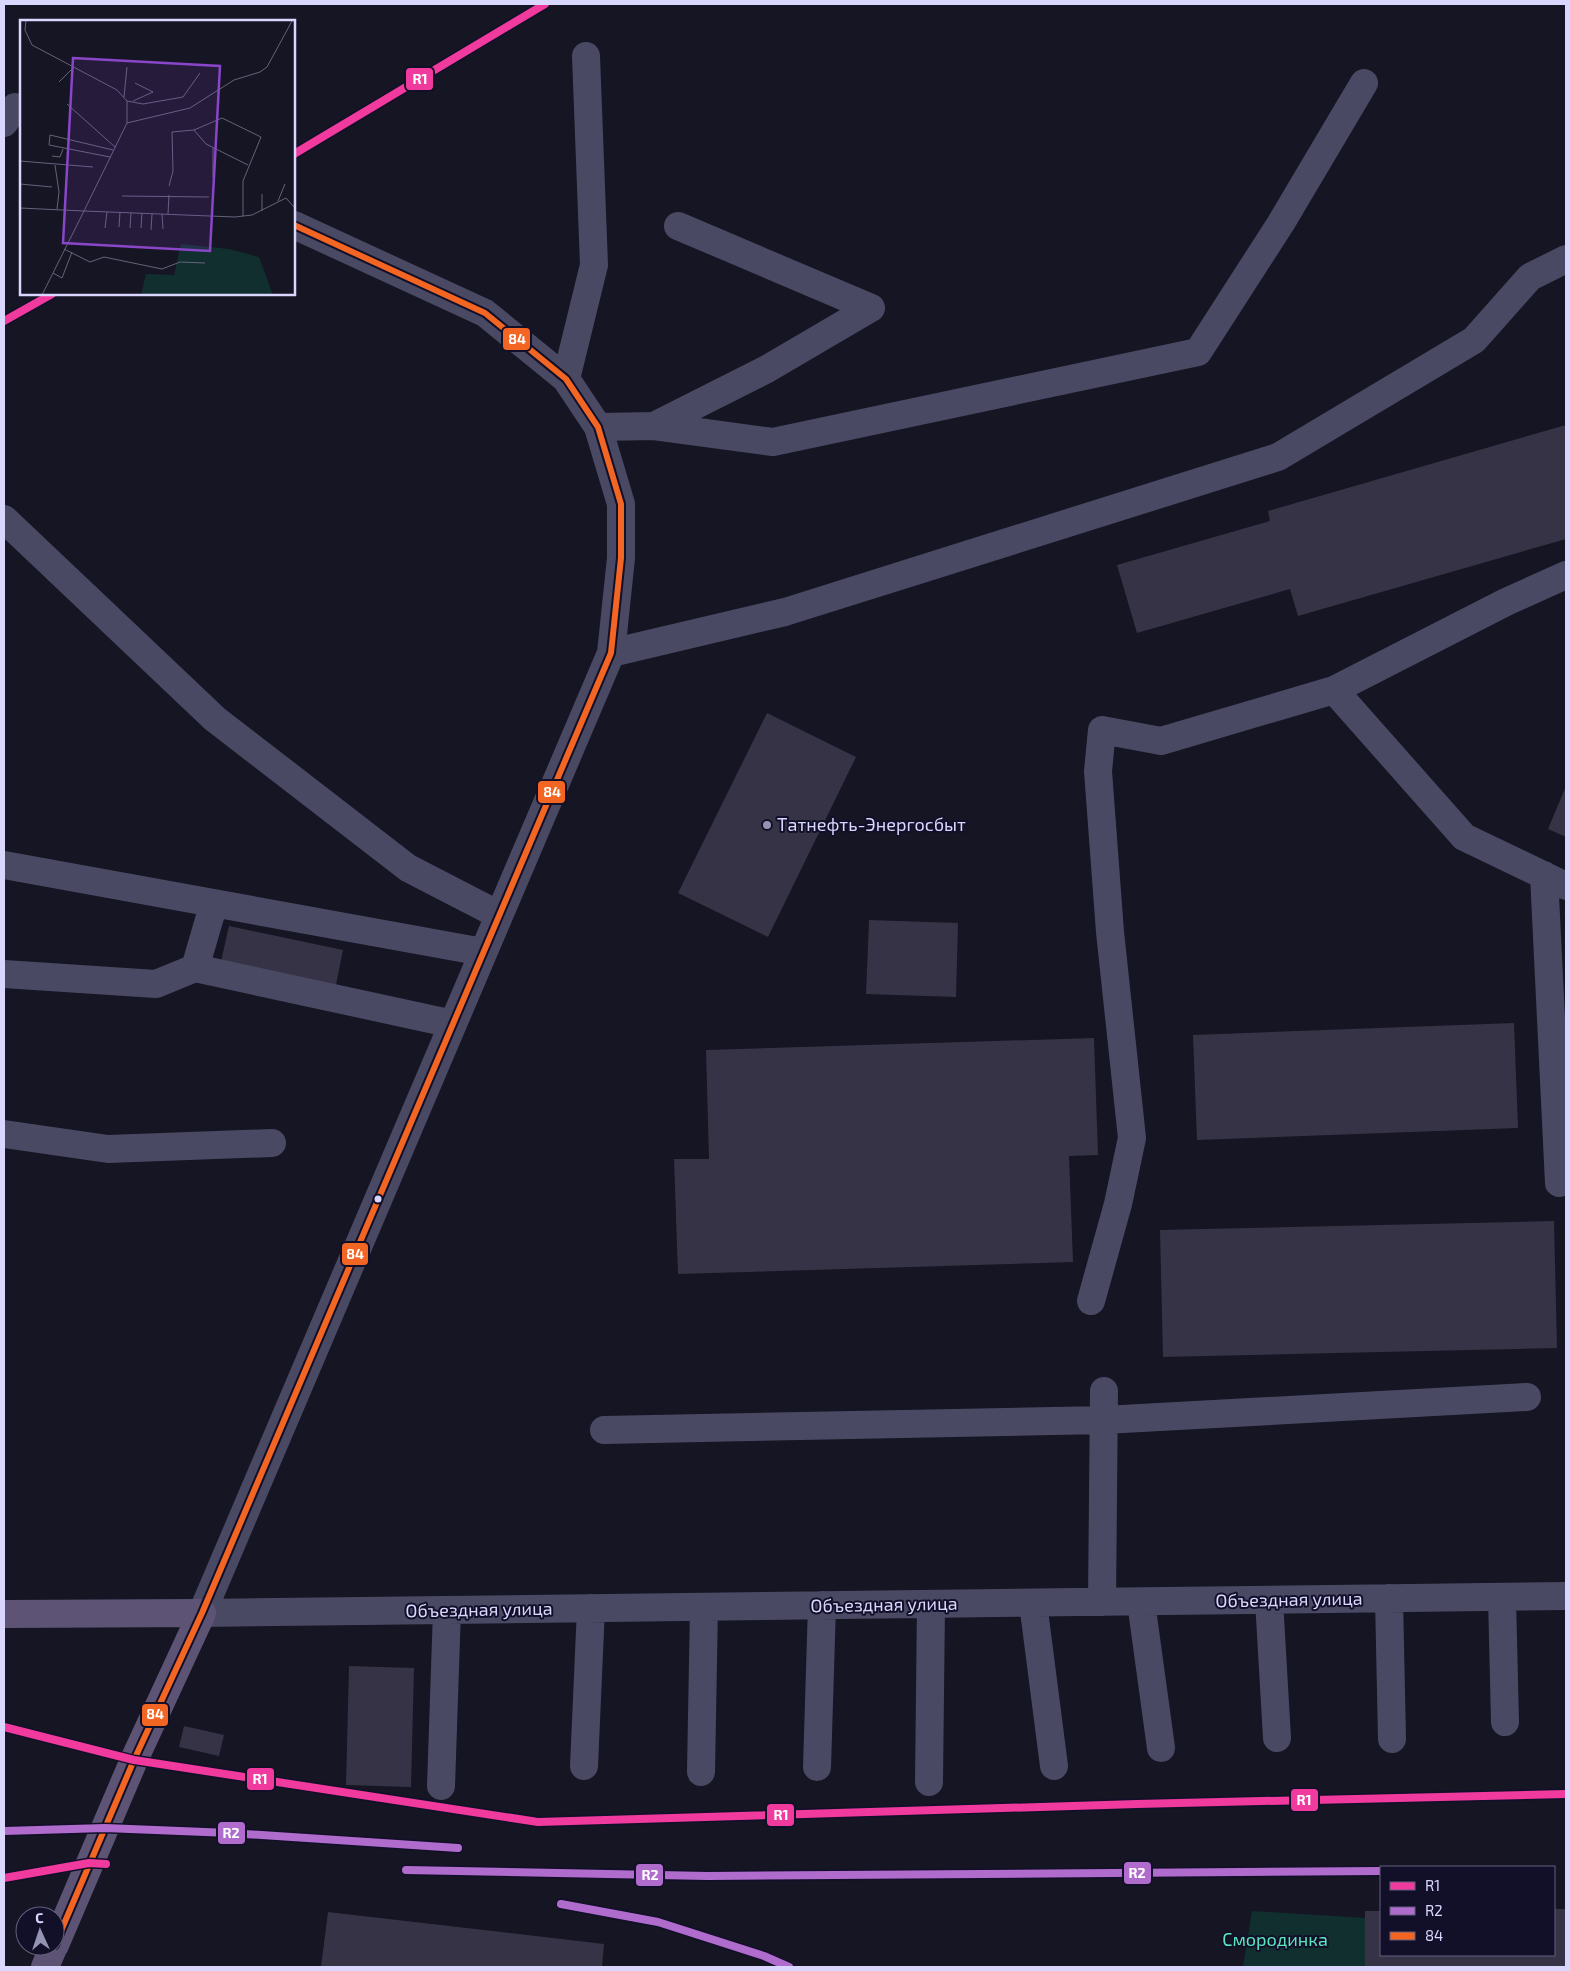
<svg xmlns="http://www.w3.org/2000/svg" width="1570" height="1971" font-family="'Exo 2',sans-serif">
	<rect width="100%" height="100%" fill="#161523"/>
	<path fill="#122f2f" d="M1252,1911L1381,1919V1955H1554V1929L1566,1930V1967H1243Z"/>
	<path fill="#353345" d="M1566,425V539L1298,616L1290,589L1137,633L1117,565L1270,521L1268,511Z
		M767,713L856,757L768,937L678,893Z
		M1566,786V837L1548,829Z
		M869,920L958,923L956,997L866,994Z
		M229,926L343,950L336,985L221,961Z
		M1514,1023L1518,1128L1197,1140L1193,1035Z
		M1094,1038L1098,1155L1069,1156L1073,1262L678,1274L674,1159H709L706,1050Z
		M1554,1221L1557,1348L1163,1357L1160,1230Z
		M349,1666L414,1668L411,1787L346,1785Z
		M184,1726L224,1735L219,1756L179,1747Z
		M1554,1909H1566V1967H1365V1911H1381V1955H1554Z
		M328,1912L604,1944L602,1967H321Z"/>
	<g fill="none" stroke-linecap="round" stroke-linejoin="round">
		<path stroke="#494964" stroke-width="28" d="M4,123L15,107
			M294,225L485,313L566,379L598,427L621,504V558L611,653L202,1613L1566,1596
			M678,226L871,308
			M566,379L594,265L586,56
			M654,426L767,369L871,308
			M598,427L654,426L773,442L1198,352L1281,223L1364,83
			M4,519L215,719L408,868L499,915
			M611,653L785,612L1278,457L1474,340L1530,277L1566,259
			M1334,690L1464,837L1566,886
			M4,865L483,952
			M1544,875L1559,1183
			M195,968L214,903
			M4,974L156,984L195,968L453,1024
			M4,1134L108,1149L272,1143
			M1091,1301L1118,1204L1132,1138L1110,932L1098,771L1102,730L1161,741L1334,690L1506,602L1566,575
			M604,1430L1104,1420L1527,1397
			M1502,1597L1505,1722
			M1389,1598L1392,1739
			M1269,1600L1277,1738
			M1102,1602L1104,1391
			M1141,1602L1161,1748
			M1033,1603L1054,1766
			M584,1766L591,1608
			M817,1767L822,1605
			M701,1772L704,1607
			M929,1782L931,1604
			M441,1786L447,1610"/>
		<path stroke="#5d5475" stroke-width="28" d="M4,1614L202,1613L134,1760L55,1945
			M45,1967L54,1946"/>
		<defs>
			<path id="bus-1" d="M55,1945L134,1760L202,1613L611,653L621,558V504L598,427L566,379L485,313L294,225"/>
		</defs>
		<use href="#bus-1" stroke="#120f29" stroke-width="10"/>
		<use href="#bus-1" stroke="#f26522" stroke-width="6"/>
		<defs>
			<path id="rail-1" d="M294,154L545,4
				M4,321L52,294
				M4,1727L134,1760L538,1822L1137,1804L1566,1794
				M4,1878L89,1863L106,1864"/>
			<path id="rail-2" d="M4,1831L105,1828L230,1833L458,1848
				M406,1870L708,1876L1381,1871
				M561,1904L658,1922L764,1956L789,1967"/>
		</defs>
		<use href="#rail-1" stroke="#120f29" stroke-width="11"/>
		<use href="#rail-2" stroke="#120f29" stroke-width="11"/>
		<use href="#rail-1" stroke="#f13a9d" stroke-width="8"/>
		<use href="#rail-2" stroke="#b06ccc" stroke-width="8"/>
	</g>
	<circle fill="#9593b2" stroke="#120f29" stroke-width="2" cx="767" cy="825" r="5"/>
	<circle fill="#dad7ff" stroke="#120f29" stroke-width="2" cx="378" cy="1199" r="4.5"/>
	<g text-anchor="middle" stroke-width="4" stroke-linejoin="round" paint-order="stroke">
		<g font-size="18" fill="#dad7ff" stroke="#120f29" text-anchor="start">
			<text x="777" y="831">Татнефть-Энергосбыт</text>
		</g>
		<g font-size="18" fill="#dad7ff" stroke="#120f29">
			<text transform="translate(1289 1600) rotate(-1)" y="6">Объездная улица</text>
			<text transform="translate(884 1605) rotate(-1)" y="6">Объездная улица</text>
			<text transform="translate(479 1610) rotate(-1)" y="6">Объездная улица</text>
		</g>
		<g font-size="18" fill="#5be6be" stroke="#120f29">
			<text x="1275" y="1946">Смородинка</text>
		</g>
	</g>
	<g transform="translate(20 20)">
		<rect width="275" height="275" fill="#161523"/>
		<path d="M161,224L209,229L239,237L253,275H121L126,254L154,255Z" fill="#122f2f"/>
		<path fill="none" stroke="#64637b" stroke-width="1" d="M6,0L5,10L12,25L97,70L107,81V103L64,191L215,197L232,195L266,178L275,188M39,62L53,48M115,63L133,72M104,77L107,47M107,81L123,84L163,77L180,53M113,81L133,72M47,84L95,127M107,103L170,88L214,60L240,52L247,47L272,1M174,110L186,124L228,145M32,136L40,137L43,129M90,137L29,125L30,115L93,130M0,141L73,147M35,145L39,172L37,189M193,157V128M0,164L32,167M149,166L153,151L152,112L174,110L202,98L241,117L223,161V196M242,174V191M102,176L189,177M258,181L265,164M0,188L64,191L22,275M142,194L143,209M148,194L149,175M99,207L100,192M85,208L87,192M110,208L111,193M121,208L122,193M131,210L132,194M44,229L70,242L84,237L142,249L160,242L185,243M33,253L42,258L52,232"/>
		<path fill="#8946c9" fill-opacity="0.15" stroke="#8946c9" stroke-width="2.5" d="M53,38L200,46L190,231L43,223Z"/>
		<rect width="275" height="275" fill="none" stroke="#dad7ff" stroke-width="2.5"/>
	</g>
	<g stroke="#120f29" stroke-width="2">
		<rect x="405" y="67" width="29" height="24" rx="5" fill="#f13a9d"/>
		<rect x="502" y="327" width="29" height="24" rx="5" fill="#f26522"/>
		<rect x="537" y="780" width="29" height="24" rx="5" fill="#f26522"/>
		<rect x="341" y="1242" width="28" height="24" rx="5" fill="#f26522"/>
		<rect x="141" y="1703" width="28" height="24" rx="5" fill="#f26522"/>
		<rect x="246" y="1767" width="29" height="24" rx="5" fill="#f13a9d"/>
		<rect x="1290" y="1788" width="29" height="24" rx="5" fill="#f13a9d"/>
		<rect x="766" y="1803" width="29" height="24" rx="5" fill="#f13a9d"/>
		<rect x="217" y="1821" width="29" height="24" rx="5" fill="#b06ccc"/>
		<rect x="1123" y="1861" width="29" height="24" rx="5" fill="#b06ccc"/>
		<rect x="635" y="1863" width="29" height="24" rx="5" fill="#b06ccc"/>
	</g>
	<g font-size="14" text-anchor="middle" font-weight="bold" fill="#fff">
		<text x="420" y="84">R1</text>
		<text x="517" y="344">84</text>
		<text x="552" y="797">84</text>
		<text x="355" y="1259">84</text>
		<text x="155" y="1719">84</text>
		<text x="260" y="1784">R1</text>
		<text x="1304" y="1805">R1</text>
		<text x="781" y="1820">R1</text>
		<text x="231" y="1838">R2</text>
		<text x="1137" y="1878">R2</text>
		<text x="650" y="1880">R2</text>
	</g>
	<rect width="1570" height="1971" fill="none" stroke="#dad7ff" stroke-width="10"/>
	<rect x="1380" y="1866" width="175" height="90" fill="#120f29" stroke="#625f7f"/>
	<rect x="1390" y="1882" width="25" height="8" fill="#f13a9d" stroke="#625f7f"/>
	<text x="1425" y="1891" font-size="15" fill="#dad7ff">R1</text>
	<rect x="1390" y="1907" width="25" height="8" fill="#b06ccc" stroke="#625f7f"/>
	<text x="1425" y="1916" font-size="15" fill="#dad7ff">R2</text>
	<rect x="1390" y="1932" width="25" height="8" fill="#f26522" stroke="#625f7f"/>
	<text x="1425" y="1941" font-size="15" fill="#dad7ff">84</text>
	<g transform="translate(40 1931) rotate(357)"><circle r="24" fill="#120f29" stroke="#625f7f"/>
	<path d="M0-4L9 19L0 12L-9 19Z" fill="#9593b2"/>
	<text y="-8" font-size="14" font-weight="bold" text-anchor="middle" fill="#dad7ff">С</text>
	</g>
</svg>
